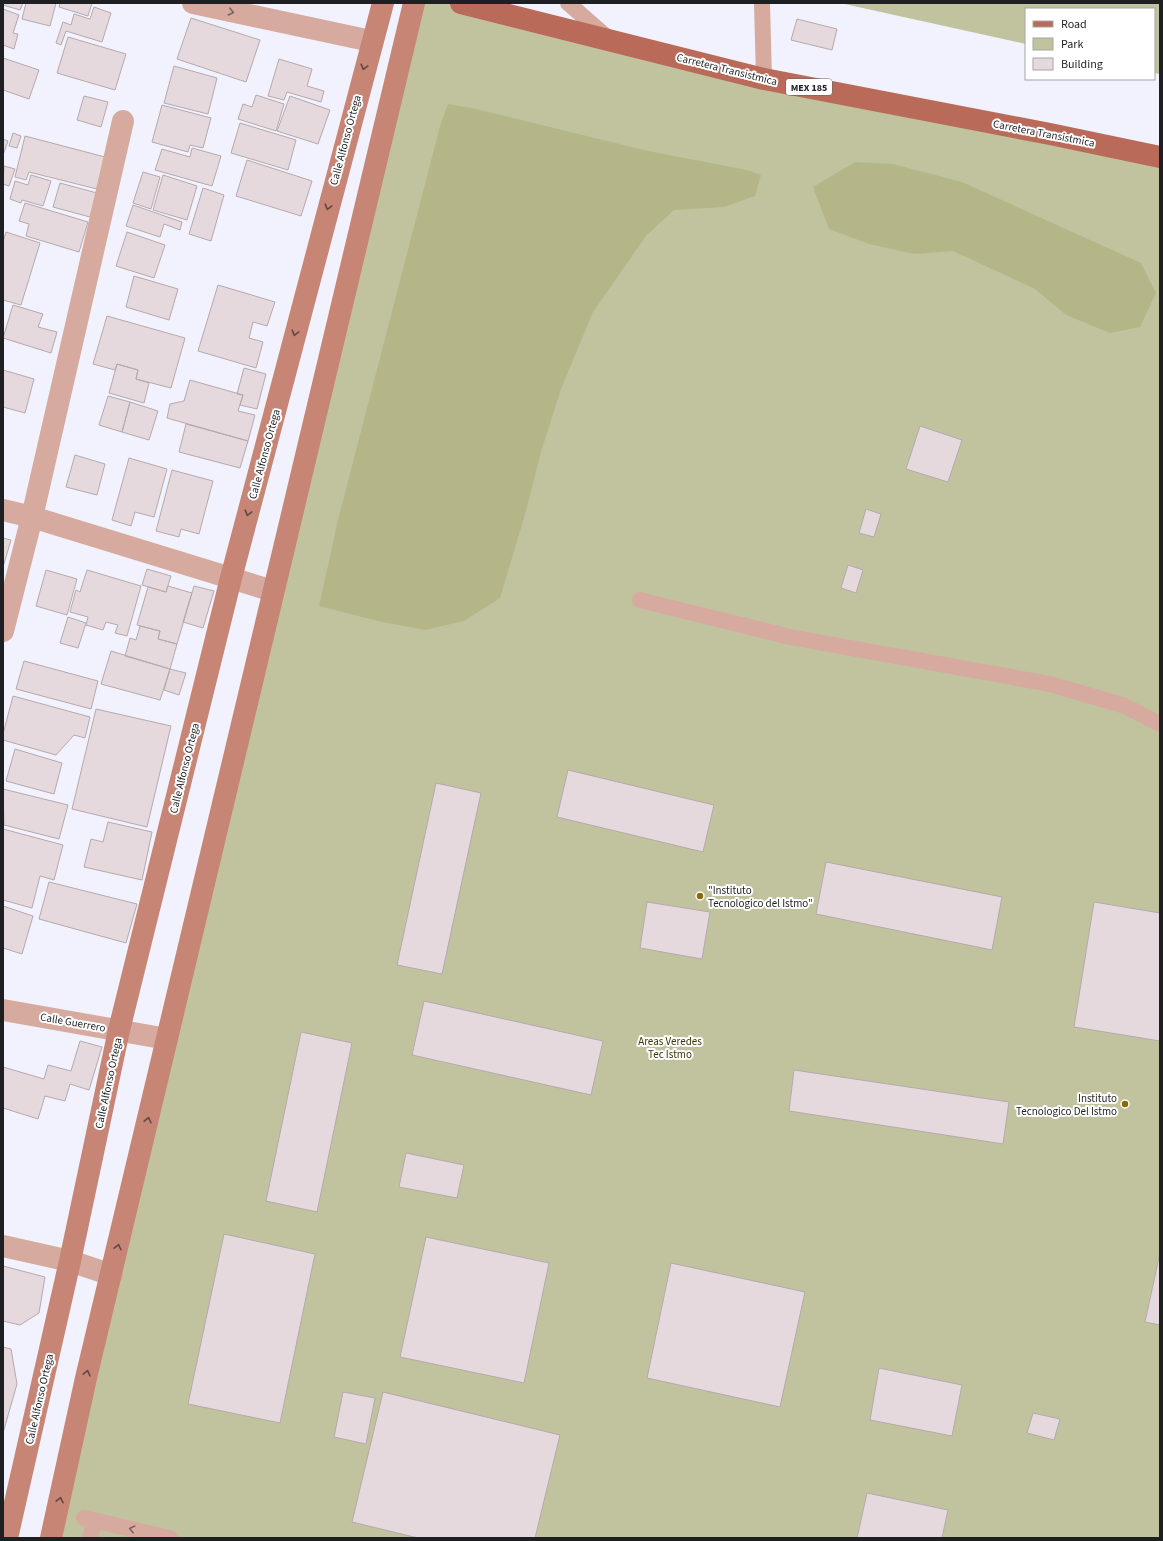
<svg xmlns="http://www.w3.org/2000/svg" width="1163" height="1541" font-family="'Source Sans 3',sans-serif">
	<rect width="100%" height="100%" fill="#f1f2fd"/>
	<path fill="#c1c39f" d="M414,3H464L1160,166V1538H50Z
		M840,3H1160V74L1154,73V9H1026V44Z"/>
	<path fill="#b4b687" d="M448,104L472,108L648,151L747,170L761,175L755,196L724,207L674,210L646,236L593,312L561,389L541,452L526,511L500,598L464,621L425,630L382,622L319,606L338,520L440,126Z
		M855,162L893,164L962,182L1141,263L1156,293L1140,327L1110,333L1066,315L1035,289L953,251L914,254L869,244L829,229L813,187Z"/>
	<path fill="#e6d9dd" stroke="#b5a9ac" d="M3,3H23L20,10L3,5Z
		M26,3H56L50,26L22,19Z
		M60,3H92L88,16L59,7Z
		M94,7L111,13L102,42L66,31L61,45L56,43L63,22L71,25L74,14L90,19Z
		M3,9L19,15L13,33L18,34L14,49L3,45Z
		M191,18L260,40L246,82L177,59Z
		M797,19L837,29L832,50L791,40Z
		M68,37L126,54L115,90L57,73Z
		M3,58L39,70L29,99L3,90Z
		M279,59L312,69L307,86L324,91L321,102L287,92L284,100L268,96Z
		M174,66L217,78L208,114L164,103Z
		M256,95L284,104L276,131L238,119L243,104L252,107Z
		M84,96L108,102L101,127L77,120Z
		M290,96L330,110L318,144L277,131Z
		M162,105L211,118L203,148L190,145L188,152L152,142Z
		M240,123L296,140L288,170L231,153Z
		M13,133L21,136L17,148L9,146Z
		M25,136L105,157L97,189L29,172L26,180L15,177Z
		M3,139L8,141L3,155Z
		M192,148L221,156L212,186L155,170L162,149L190,157Z
		M247,160L312,181L301,216L236,196Z
		M4,166L15,169L9,186L3,184Z
		M143,172L160,177L151,209L133,203Z
		M31,175L51,181L43,206L22,200L21,203L10,199L15,181L28,185Z
		M163,175L197,186L187,220L153,210Z
		M60,183L97,193L90,217L53,207Z
		M203,188L224,195L211,241L189,234Z
		M25,203L88,222L79,252L26,236L29,224L19,221Z
		M133,205L182,222L180,230L164,224L160,237L126,226Z
		M6,232L40,243L21,305L3,300V242Z
		M127,232L165,245L154,278L116,266Z
		M134,276L178,289L169,320L126,307Z
		M218,285L275,302L267,326L253,322L249,338L263,342L256,368L198,351Z
		M13,305L43,314L38,327L57,332L51,353L3,338Z
		M107,316L185,338L171,388L136,379L138,370L117,364L115,370L93,364Z
		M117,364L138,370L136,379L149,383L144,403L109,393Z
		M244,368L266,374L257,409L240,405L243,395L237,394Z
		M3,370L34,379L25,413L3,407Z
		M190,380L243,395L238,411L255,415L248,441L167,418L170,404L184,401Z
		M108,396L130,402L122,432L99,425Z
		M130,402L158,411L149,440L122,432Z
		M186,424L248,441L240,468L179,452Z
		M920,426L962,440L948,482L906,469Z
		M75,455L105,464L97,495L66,487Z
		M129,458L167,469L154,517L135,512L131,526L112,520Z
		M172,470L213,481L199,534L181,529L179,537L156,531Z
		M866,509L881,514L874,537L859,533Z
		M3,538L11,540L3,567Z
		M848,565L863,570L856,593L841,588Z
		M147,569L171,576L166,592L142,585Z
		M46,570L77,579L67,615L36,606Z
		M87,570L141,586L127,636L115,633L118,625L106,622L103,630L86,625L88,617L70,612L76,590L80,592Z
		M168,586L192,593L177,644L158,639L160,631L137,625L148,587L166,592Z
		M194,586L214,591L203,628L183,622Z
		M68,617L86,623L78,648L60,643Z
		M140,626L160,631L158,639L177,644L170,669L125,656L130,638L136,640Z
		M111,651L170,669L160,700L101,684Z
		M24,661L98,681L91,709L16,689Z
		M170,669L186,673L179,695L164,690Z
		M13,696L90,717L85,738L74,735L56,755L3,740V734Z
		M96,709L171,726L147,827L72,809Z
		M15,749L62,763L54,794L6,781Z
		M568,770L714,805L703,852L557,817Z
		M436,783L481,793L442,974L397,965Z
		M3,789L68,805L59,839L4,825Z
		M108,822L152,832L142,880L84,867L91,839L103,842Z
		M3,829L63,845L54,880L40,876L32,908L3,900Z
		M826,862L1002,897L992,950L816,914Z
		M49,882L137,904L126,943L39,919Z
		M647,902L710,912L702,959L640,948Z
		M1094,902L1160,913V1041L1074,1027Z
		M3,906L33,916L22,954L3,948Z
		M424,1001L603,1041L591,1095L412,1055Z
		M301,1032L352,1043L317,1212L266,1201Z
		M80,1041L102,1047L89,1090L70,1084L65,1101L45,1096L38,1119L3,1108V1067L44,1079L48,1065L71,1071Z
		M794,1070L1009,1102L1003,1144L789,1111Z
		M406,1153L464,1165L457,1198L399,1187Z
		M224,1234L315,1254L280,1423L188,1404Z
		M426,1237L549,1263L524,1383L400,1357Z
		M1160,1253V1325L1145,1322Z
		M671,1263L805,1292L780,1407L647,1378Z
		M3,1266L45,1277L39,1313L20,1325L3,1321Z
		M3,1347L11,1349L17,1384L3,1433Z
		M879,1368L962,1385L952,1436L870,1420Z
		M343,1392L375,1398L366,1444L334,1437Z
		M383,1392L560,1435L535,1538H418L352,1522Z
		M1033,1413L1060,1419L1054,1440L1027,1433Z
		M867,1493L948,1510L942,1538H857Z"/>
	<g fill="none" stroke-linecap="round" stroke-linejoin="round">
		<path stroke="#d7aa9f" stroke-width="16" d="M568,3L609,39
			M762,3L764,79
			M640,600L790,637L1050,684L1125,706L1160,724
			M84,1518L170,1538
			M90,1538L94,1521"/>
		<path stroke="#d7aa9f" stroke-width="22" d="M193,3L371,41
			M3,510L32,517L273,591
			M3,631L32,517L123,121
			M3,1010L167,1039
			M3,1246L70,1261L112,1275"/>
		<path stroke="#c78576" stroke-width="22" d="M7,1538L70,1261L119,1030L231,578L383,3
			M51,1538L86,1378L414,3"/>
		<path stroke="#b96a58" stroke-width="22" d="M461,3L764,79L1050,134L1160,157"/>
	</g>
	<defs><path id="oneway-chevron" d="M-2-3.5L2.5 0L-2 3.5" fill="none" stroke-width="1.6" stroke-linecap="round" stroke-linejoin="round"/></defs>
	<g stroke="#7a6461">
		<use href="#oneway-chevron" transform="translate(231 12) rotate(13)"/>
		<use href="#oneway-chevron" transform="translate(132 1529) rotate(-167)"/>
	</g>
	<g stroke="#624844">
		<use href="#oneway-chevron" transform="translate(364 67) rotate(105)"/>
		<use href="#oneway-chevron" transform="translate(328 207) rotate(105)"/>
		<use href="#oneway-chevron" transform="translate(295 333) rotate(105)"/>
		<use href="#oneway-chevron" transform="translate(248 513) rotate(105)"/>
		<use href="#oneway-chevron" transform="translate(148 1120) rotate(-77)"/>
		<use href="#oneway-chevron" transform="translate(118 1247) rotate(-77)"/>
		<use href="#oneway-chevron" transform="translate(87 1373) rotate(-76)"/>
		<use href="#oneway-chevron" transform="translate(60 1500) rotate(-78)"/>
	</g>
	<g fill="#8b6808" stroke="#fff" stroke-width="1.5">
		<circle cx="700" cy="896" r="4"/>
		<circle cx="1125" cy="1104" r="4"/>
	</g>
	<g text-anchor="middle" stroke-width="4" stroke-linejoin="round" paint-order="stroke">
		<rect fill="#fff" stroke="#626265" stroke-width="1" x="786" y="79" width="46" height="16" rx="3"/>
		<g font-size="10" font-weight="bold" fill="#1e1f23">
			<text x="809" y="91">MEX 185</text>
		</g>
		<g font-size="11" fill="#1e1f23" stroke="#fff">
			<text transform="translate(727 69) rotate(14)" y="4">Carretera Transistmica</text>
			<text transform="translate(1044 133) rotate(11)" y="4">Carretera Transistmica</text>
			<text transform="translate(345 140) rotate(-75)" y="4">Calle Alfonso Ortega</text>
			<text transform="translate(264 454) rotate(-75)" y="4">Calle Alfonso Ortega</text>
			<text transform="translate(184 768) rotate(-76)" y="4">Calle Alfonso Ortega</text>
			<text transform="translate(73 1022) rotate(10)" y="4">Calle Guerrero</text>
			<text transform="translate(108 1083) rotate(-78)" y="4">Calle Alfonso Ortega</text>
			<text transform="translate(39 1399) rotate(-77)" y="4">Calle Alfonso Ortega</text>
		</g>
		<g font-size="11" fill="#1e1f23" stroke="#fff" text-anchor="start">
			<text x="708" y="894">"Instituto<tspan x="708" dy="13">Tecnologico del Istmo"</tspan></text>
			<text x="1117" y="1102" text-anchor="end">Instituto<tspan x="1117" dy="13">Tecnologico Del Istmo</tspan></text>
		</g>
		<g font-size="11" fill="#393900" stroke="#fff">
			<text x="670" y="1045">Areas Veredes<tspan x="670" dy="13">Tec Istmo</tspan></text>
		</g>
	</g>
	<rect width="1163" height="1541" fill="none" stroke="#1e1f23" stroke-width="8"/>
	<rect x="1025" y="8" width="130" height="72" fill="#ffffff" stroke="#a5a5a7"/>
	<rect x="1033" y="21" width="20" height="6" fill="#b96a58" stroke="#a5a5a7"/>
	<text x="1061" y="28" font-size="12" fill="#1e1f23">Road</text>
	<rect x="1033" y="38" width="20" height="12" fill="#c1c39f" stroke="#a5a5a7"/>
	<text x="1061" y="48" font-size="12" fill="#1e1f23">Park</text>
	<rect x="1033" y="58" width="20" height="12" fill="#e6d9dd" stroke="#a5a5a7"/>
	<text x="1061" y="68" font-size="12" fill="#1e1f23">Building</text>
</svg>
